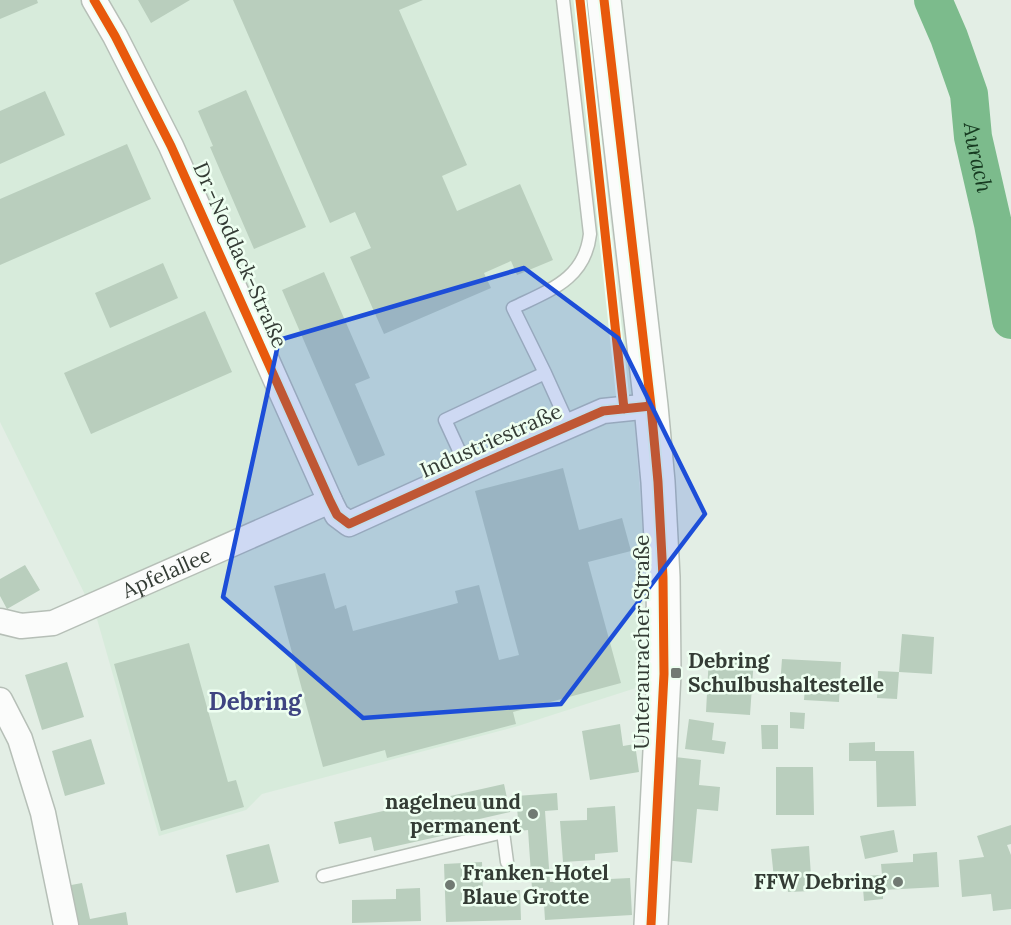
<svg xmlns="http://www.w3.org/2000/svg" width="1011" height="925" font-family="Lora,serif">
	<rect width="100%" height="100%" fill="#e3eee5"/>
	<path fill="#d7ebdb" d="M0,0H574L630,366L643,533L642,686L518,726L262,794L246,810L159,836L97,619L0,422Z"/>
	<g fill="none" stroke-linecap="round" stroke-linejoin="round">
		<path stroke="#7cbb8c" stroke-width="38" id="s1" d="M933,0L949,37L969,94L973,137L993,224L1011,320"/>
	</g>
	<path fill="#b9cebd" d="M0,0H37L38,3L0,19Z
		M138,0H190L151,23Z
		M233,0H423L399,10L467,165L442,176L457,211L520,184L553,260L517,275L511,261L484,273L491,288L384,334L350,257L371,248L355,212L330,223Z
		M246,90L306,227L254,249L210,147L213,146L198,111Z
		M45,91L65,135L0,164V111Z
		M127,144L151,199L0,265V199Z
		M163,263L178,298L110,328L95,293Z
		M324,272L370,378L355,384L385,455L358,466L282,290Z
		M205,311L232,372L91,434L64,373Z
		M563,468L579,530L622,518L631,551L588,562L621,683L513,712L516,724L387,758L385,750L323,767L274,586L325,573L335,609L346,605L353,631L458,603L455,591L479,585L499,660L519,655L475,491Z
		M25,565L40,590L7,609L0,596V579Z
		M902,634L934,637L932,674L899,672Z
		M189,643L228,782L236,780L244,807L161,831L114,664Z
		M709,655L754,658L750,715L706,712Z
		M782,659L841,662L839,702L804,700L805,687L780,686Z
		M67,662L84,717L42,730L25,675Z
		M878,671L899,672L897,699L877,698Z
		M790,712L805,713L804,729L790,728Z
		M689,719L714,723L712,740L726,742L724,754L685,749Z
		M620,724L623,746L635,744L639,772L590,780L582,731Z
		M761,725H778V749H762Z
		M91,739L105,784L65,796L52,751Z
		M875,742V751H914L916,806L877,807L876,761H849V743Z
		M675,757L701,760L699,785L720,787L718,811L697,809L692,863L665,860Z
		M776,767H813L814,815H776Z
		M504,784L510,812L475,820L477,828L374,851L371,837L339,844L334,822Z
		M557,793L558,810L545,811L550,882L630,878L632,915L545,920L543,888L532,889L528,830L519,831L516,796Z
		M615,806L618,852L595,854V860L563,862L560,821L587,820V808Z
		M1011,825V844L1007,845L1011,855V909L993,911L991,894L962,897L959,860L984,857L977,836Z
		M894,830L898,852L865,859L860,836Z
		M269,844L279,882L236,893L226,855Z
		M809,846L812,891L788,892L787,878L774,879L771,849Z
		M937,852L939,887L883,890V899L864,901L862,876L882,875L881,864L913,862V854Z
		M482,862L483,892L520,890L521,920L446,922L444,864Z
		M82,883L90,919L126,912L128,925H74L66,886Z
		M420,888L421,921L352,923V900L396,899V889Z"/>
	<g fill="none" stroke-linecap="round" stroke-linejoin="round">
		<defs>
			<path id="lane" d="M545,373L513,308C550,290 585,279 590,234L563,0
				M468,470L445,420L545,373L569,426
				M323,876L503,832L507,862"/>
			<g id="street">
				<path d="M94,0L115,36L171,146L330,501L337,515L349,524L479,465L603,411L651,406"/>
				<path id="s2" d="M0,621L21,626L53,623L330,501"/>
				<path d="M0,700L20,739L43,813L66,925"/>
			</g>
			<path id="secondary" d="M604,0L651,406L658,482L663,577L664,674L651,925"/>
		</defs>
		<use href="#lane" stroke="#b6bfb7" stroke-width="15"/>
		<use href="#street" stroke="#b6bfb7" stroke-width="27"/>
		<use href="#secondary" stroke="#b6bfb7" stroke-width="36"/>
		<use href="#lane" stroke="#fbfcfb" stroke-width="12"/>
		<use href="#street" stroke="#fbfcfb" stroke-width="24"/>
		<use href="#secondary" stroke="#fbfcfb" stroke-width="33"/>
		<defs>
			<path id="cycleway" d="M94,0L115,36L171,146L330,501L337,515L349,524L479,465L603,411L651,406
				M580,0L624,409
				M604,0L651,406L658,482L663,577L664,674L651,925"/>
		</defs>
		<use href="#cycleway" stroke="#eefff1" stroke-width="13"/>
		<use href="#cycleway" stroke="#e8590c" stroke-width="9"/>
	</g>
	<path fill="#1d4ed8" fill-opacity="0.2" stroke="#1d4ed8" stroke-width="4.5" stroke-linejoin="round" d="M524,268L618,338L705,514L561,704L363,718L223,597L279,340Z"/>
	<g fill="#717a73" stroke="#eefff1" stroke-width="2">
		<rect x="670" y="667" width="12" height="12" rx="3"/>
		<circle cx="533" cy="814" r="6"/>
		<circle cx="898" cy="882" r="6"/>
		<circle cx="450" cy="885" r="6"/>
	</g>
	<g text-anchor="middle" stroke-width="5" stroke-linejoin="round" paint-order="stroke">
		<g font-size="21" fill="#343c35" stroke="#eefff1">
			<text transform="translate(240 255) rotate(66)" y="7">Dr.-Noddack-Straße</text>
			<text transform="translate(491 441) rotate(-24)" y="7">Industriestraße</text>
			<text dy="7" stroke="none"><textPath href="#s2" startOffset="178">Apfelallee</textPath></text>
			<text transform="translate(642 642) rotate(-90)" y="7">Unterauracher Straße</text>
		</g>
		<g font-size="21" font-weight="bold" fill="#343c35" stroke="#eefff1" text-anchor="start">
			<text x="688" y="668">Debring<tspan x="688" dy="24">Schulbushaltestelle</tspan></text>
			<text x="521" y="809" text-anchor="end">nagelneu und<tspan x="521" dy="24">permanent</tspan></text>
			<text x="462" y="880">Franken-Hotel<tspan x="462" dy="24">Blaue Grotte</tspan></text>
			<text x="886" y="889" text-anchor="end">FFW Debring</text>
		</g>
		<g font-size="22" font-style="italic" fill="#163a20" stroke="#eefff1">
			<text dy="8" stroke="none"><textPath href="#s1" startOffset="165">Aurach</textPath></text>
		</g>
		<g font-size="24" font-weight="bold" fill="#3e4481" stroke="#eefff1">
			<text x="255" y="710">Debring</text>
		</g>
	</g>
</svg>
